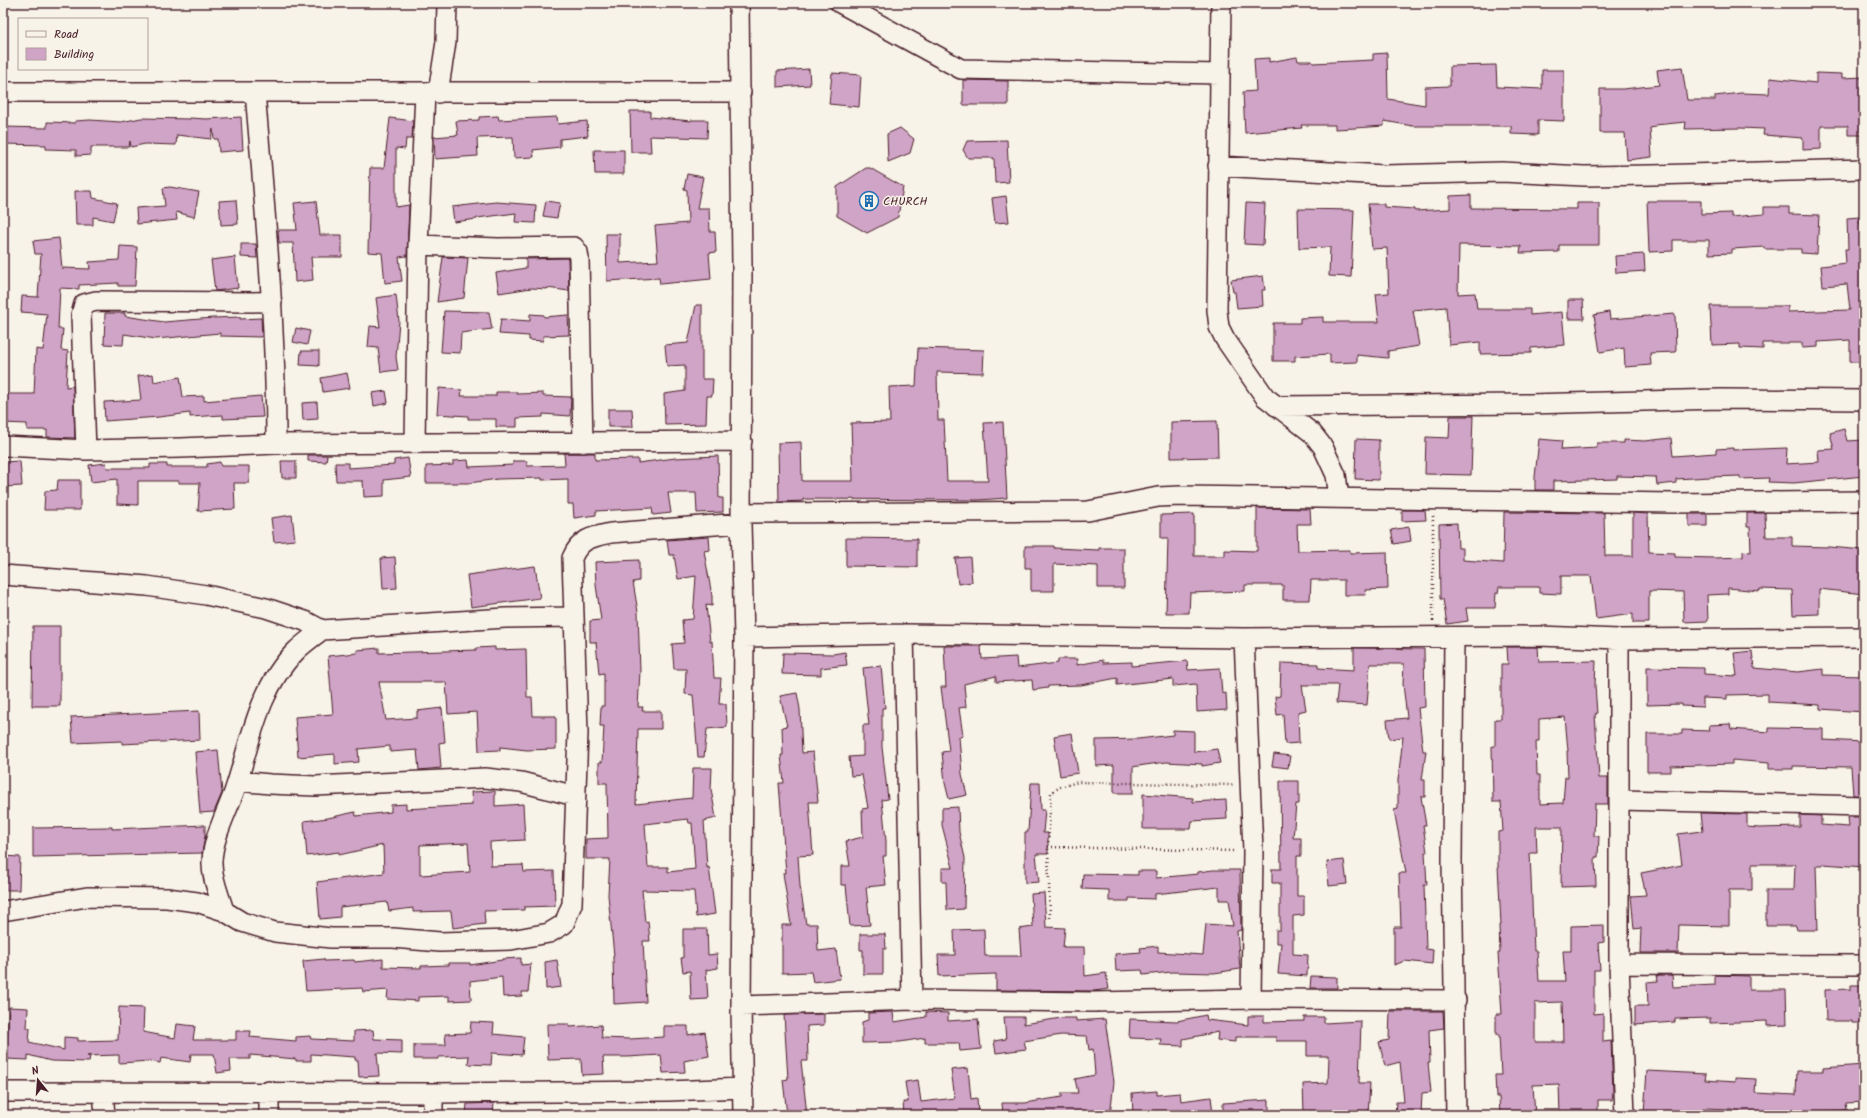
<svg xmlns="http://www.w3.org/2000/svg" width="1867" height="1118" font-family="Kalam,sans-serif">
	<rect width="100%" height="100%" fill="#f7f3e8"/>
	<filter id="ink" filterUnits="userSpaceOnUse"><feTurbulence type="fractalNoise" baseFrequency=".025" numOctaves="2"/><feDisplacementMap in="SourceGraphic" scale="8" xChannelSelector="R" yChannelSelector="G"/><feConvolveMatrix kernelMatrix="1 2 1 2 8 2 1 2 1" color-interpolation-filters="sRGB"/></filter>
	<g filter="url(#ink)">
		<path fill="#d0a4c7" stroke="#4a1f2b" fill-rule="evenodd" d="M1387,53L1388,99L1425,105V87L1450,86V66L1496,65L1497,87L1542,89V70H1564V121L1538,120V135L1511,134V126H1413L1384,121V126L1355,128L1335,129V125H1301L1302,128L1245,133L1243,92L1256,91L1254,59L1269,58V62L1297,57L1298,61H1312L1313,63L1373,60V54Z
			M1682,67L1687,100H1715V96L1741,93L1769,94L1770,78L1816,83V73L1842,74V78L1864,77V135H1848V126H1821V149L1803,150V138L1763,135L1764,129L1740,128L1685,129L1686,122L1655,125L1656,127L1650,128L1652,157L1627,160L1625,133H1600V89H1623L1659,85L1657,70Z
			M809,69L810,85L777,87V71Z
			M832,73L861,75L859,107L829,104Z
			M963,80L1008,81V105H963Z
			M630,111H650V117L691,121V120H708L707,138L650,136L651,152H631Z
			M498,116L499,120L557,117L558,124L587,121L588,136L560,139V147L533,150L534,157L514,158L513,137L477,138L478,156L435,159L434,137L458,135L456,121L479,120V117Z
			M241,117L243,150L219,152L218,139H214L213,129L211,139L177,135L176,145L145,144L131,147L130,141L129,147H91V155L76,156V150L46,149V145L3,144V127L47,128V122L75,123V121L90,120L121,122L141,118L190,119V118L206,119Z
			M390,118L413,121L412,139H406L405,149L396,148V207L409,205L407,256L399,257L402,281L385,283L382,253L368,252L370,168H384Z
			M900,128L914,139L910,153L888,162L887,134Z
			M1007,140L1009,182L995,183L994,158H968L963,150L967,141Z
			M594,150H624V174H595Z
			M866,168H870L903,187L898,217L867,233L837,216V187Z
			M687,174L703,177L697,208H709L710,232H715L716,252L709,253L711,279L660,284L659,278L607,281L606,234H620V263L658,261L655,226L688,223L687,190L684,189Z
			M170,187L199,192L194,217L176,212L177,220L137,224L136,208L165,206L163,188Z
			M75,191H92L93,198L117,203L113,221L93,217V225H76Z
			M1471,195V208L1577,209V203H1599V245H1559V252L1520,253L1521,246L1459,245L1458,294L1475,293L1477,309H1530V315L1562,312L1565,345L1531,348V353L1480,354V342L1449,345L1446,307L1413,310L1419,346L1388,351V358L1357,355V362L1330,363V354L1295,356V361H1273V323H1300V318L1323,317V322H1379L1376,294L1389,293L1387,248L1372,249L1368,204H1384V207L1415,209V211L1450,209V196Z
			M1006,196L1009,222L995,223L992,198Z
			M236,200L238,224L221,225L219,201Z
			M316,201L320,235H342V257H311L313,280L295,282L293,243H279L278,230H297L294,203Z
			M546,201L560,203L557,218L543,216Z
			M1647,201H1701V214L1731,213V217L1764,214V207H1789V214L1819,215L1817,254L1801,253V249H1764V247L1732,249V253L1709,254V240H1673V251L1649,252Z
			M496,202L536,205L535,223L515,222L516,213L477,218V219L454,222L452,207Z
			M1246,203L1265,204L1263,245L1244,244Z
			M1298,209L1354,210L1351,277L1329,276L1330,247L1299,248Z
			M1860,217V224H1864L1863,362H1850V340L1818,342V347L1802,348V343H1763V349L1740,348V344L1712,345L1710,306H1788V312L1850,310L1847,284L1823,286L1821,266L1846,263L1845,249H1848L1847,218Z
			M59,238L62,268L90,269L89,262L119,260L120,246L137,247L135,286H118V283L79,285V289L60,288L58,329H63L61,350L68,351L66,387L73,386L75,438L47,437V430H27V424L3,423V394H34L36,349L43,350L47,314L21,312L22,296L38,297L41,254H35L33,241Z
			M241,244H256L257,258L241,257Z
			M1644,254L1645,271L1616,273L1615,256Z
			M235,257L238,288L215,291L211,260Z
			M443,257L468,258L464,298L437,302Z
			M568,258L569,291L547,288V289L531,288L499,293L496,273L526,268V259Z
			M1263,276L1265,290H1262L1263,306L1237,308L1235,292H1233L1231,280Z
			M396,295L399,321L396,357L398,370L381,372L378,348L368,347L370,326L380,327L376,298Z
			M1568,300H1583L1584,319H1568Z
			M696,305H702V379H713L712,396H707L706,424L665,425L664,394L685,391V365L667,366L665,345L688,343Z
			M444,311L489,312L492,329L461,333L460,353L441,352Z
			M1609,312L1610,319L1675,314L1676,352L1650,353L1651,365L1625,367L1624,348L1600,352L1594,315Z
			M105,313H125V316L164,322L213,318L240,317V319L261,318L262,337L220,336V333L156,339L124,334L123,345L104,344Z
			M530,314L544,315V317L568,315L569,335L543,336V341L529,340V336L499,334L501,319L530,321Z
			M296,328L310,331L307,345L293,342Z
			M918,348L984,350L983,373L937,372L938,420H944L947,481H988L984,423L1003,422L1007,498L978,500L803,499V501L779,502L778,443L801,442L802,481H853L851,423L890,422L889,387L916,386Z
			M301,351H319V366L300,365Z
			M347,373L350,388L323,392L321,378Z
			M153,374L154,382L180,377L183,397L204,396V401L261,396L263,417L223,419V415L190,417V413L159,417L105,421L104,402L141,400L138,376Z
			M439,388L462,390L461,396H496V392H517V394L543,393V396L571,397L570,416L543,414V417L517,418V427H496V419H468V416L437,414Z
			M386,391L388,403L374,406L372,393Z
			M317,402L318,419L303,420L302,403Z
			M608,409H632L633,427H608Z
			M1450,416H1473L1471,475L1425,474L1426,437L1449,438Z
			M1217,421L1218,457L1171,458V422Z
			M1844,429L1847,441L1864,440V476L1794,483L1768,482L1769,478L1740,479V476L1710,477L1676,479V483L1657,485L1656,477L1617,476V479L1553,481V490H1535V477L1539,439L1562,441L1561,450L1597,448V443H1624V440L1645,441L1671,438L1673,456L1716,453V449L1733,448V450L1787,448L1786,464L1819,462L1818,450L1834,449L1830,433Z
			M1356,439L1379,440V480L1355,479Z
			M564,453H595V460L638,459V463L675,458L718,456L719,498H723V512L697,513L696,493H668L671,513L653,515L652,508L596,511V515L574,518L573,504H568V479L542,480V478L498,479L469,483H426V466L453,465V461L468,460L469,467L513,465V461H527V466L565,465Z
			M308,455H327L326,462L308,461Z
			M408,458L411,477L384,480V496L364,497L363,481H336L335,463H348V468L394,465V460Z
			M20,461L22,486L4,487L3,462Z
			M281,461H296V478H282Z
			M220,462L221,466H249V483H234L235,509L198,511L200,483H179V481H138V505L117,504V479L91,482L89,465L106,463L107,468H150V464H167V467H207V464Z
			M58,480H80V510H44L45,491L57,490Z
			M1257,508L1310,509L1311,524H1297L1298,551L1350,550V553L1387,552L1388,589L1365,590L1366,595H1344V580H1311L1310,600H1283V585H1245V591L1190,593L1189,613H1166L1168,538H1161V515L1194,514V556H1225V550L1257,551Z
			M1402,510H1425L1426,520L1402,521Z
			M1504,512L1604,513L1605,556H1633V513L1648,514L1649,552L1675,553V557L1714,558L1743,557V551L1751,552L1750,527H1747V513H1765L1766,537H1792V546L1829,547L1864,550V594L1819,589V614L1793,615L1792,590L1760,589V591L1728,588V594L1707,595L1708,621L1684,622L1683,592L1649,591V623H1633V614L1596,619L1591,576H1561V594L1539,593V587H1499L1498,593H1496L1495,608H1466L1468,621L1447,624L1443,599H1440L1439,524L1457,523L1458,548H1463V560L1503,563Z
			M1689,514H1707V526H1689Z
			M292,515L295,540L274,542L271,518Z
			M1409,527L1411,541L1394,544L1391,530Z
			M709,537L710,550L704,551L712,596V606L706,605L710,642L712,641L714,678H721L719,704H726L727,727L707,729L704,757H698L693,695L685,694L686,669H674L672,644L684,643L682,620L693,619L696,576L678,579L674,555H669L667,540Z
			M846,538L917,539V567L846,566Z
			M1025,546H1054V548L1099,550V548H1124V588H1098V566L1054,564V591H1031V568H1025Z
			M395,557L397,588L383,589L381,558Z
			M970,557L972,582L958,584L955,558Z
			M639,560V581L633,582L638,612L640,671L638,707H643L642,711H661V729H638L636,804L692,798L693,768H712L711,789L716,818L704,821L707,868L709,867L715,914L696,917L694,891L642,890L645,922L648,921L650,941H643L646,1002L614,1004L613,956H614L608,895L610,859H586V839L608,838L607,783H599V762H602L604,726H600L601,706H604V673L599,674L596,642H590V621L601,620L596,585L595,562ZM688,819L689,823H692L695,869L668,872V867H648L645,824Z
			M535,566L540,598L471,607L467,575Z
			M33,626H60V706H32Z
			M944,646H981L982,659L1016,657L1017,668L1058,663V659H1077V665L1103,660V663L1132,662V666L1187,661L1188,670L1220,668L1222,694L1226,693L1227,710L1197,712L1196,684L1173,686V679L1117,685V678L1081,685L1048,686V688L1033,690L1032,680L996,682V676L964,684L966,707L959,708L963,736L959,737L962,774L967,795L949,799L945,783L942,752L949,751L941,687H946Z
			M495,647V650L526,649L527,697H532L533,716H556V749L527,750L500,747V750L479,751L477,712L448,714L446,682H379L386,720L417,718V711L442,708L445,742L439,743L441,768L419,770L417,750L390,752V746L358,749L359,762L335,764V754L298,757L295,717L333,714L328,656L357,653V650L379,648V653L476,650V648Z
			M1507,647H1538L1539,662L1596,661L1595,685L1597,714H1595L1599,778H1608V804H1595L1594,836H1599L1598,857H1595L1596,886L1561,887L1562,827H1536L1537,853H1530L1534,951H1537L1539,981H1565L1563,951H1571V926L1604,925V942L1598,943L1600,970H1594V1014L1603,1013V1042L1611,1041L1613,1092L1612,1100H1598V1115H1560L1559,1084L1533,1085L1535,1115H1500L1499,1097H1496L1495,1075H1501L1499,1035H1496V1014H1502L1498,953H1500L1499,925H1501L1498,866V832L1503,831L1501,802H1493L1492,746H1495V719H1501V664H1508ZM1565,717L1568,751H1567L1568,777H1565L1563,803L1540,804V775H1537L1536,741H1539V719ZM1562,1002L1563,1042H1535V1003Z
			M1354,648L1424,649L1425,707L1418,708L1423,751H1426L1422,780H1425V797H1421L1426,825H1423L1427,852H1425L1427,885H1424L1426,949L1433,950L1432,964L1405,961L1394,965V927H1401L1399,873H1406L1394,810L1398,809V780L1403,737L1389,739L1387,720L1407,718L1403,684L1404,664H1370L1367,705L1336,703L1338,685H1302L1306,710L1298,712L1299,743L1285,744L1283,714L1277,715L1275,697L1280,696L1281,663L1318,664V668L1354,670Z
			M1752,651L1754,668L1798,672L1823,669V675L1864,676V712L1820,709V705L1768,702V694L1727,695V699L1703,698V707L1682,706V704L1647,705V667L1704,668V674L1737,676L1734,653Z
			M845,652L847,665L821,668V675L782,674L783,653L833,654Z
			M881,666L885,708H882V747L888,799L882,800L886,841V856H883L886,885L866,887L870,925L850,926L846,885H841V866H850L846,841L863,837L862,809L868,808L862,775L851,776L849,757L863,756V725H869L863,668Z
			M797,693L800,709L802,753L813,752L818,802H809L813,855L798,856L800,886L806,924H817L818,951L836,949L840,979L813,982L811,972L782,973V925H791L783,873H786L779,783H784L781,755H783L782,727L787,726L780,696Z
			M199,711L200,740L122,744V741L73,743L71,717Z
			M1730,724L1731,729L1769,732V728L1823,729V740L1864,742V795H1853L1851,767L1793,766V769H1769V763L1732,760V764L1671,766V772H1647V734H1682V730L1710,731L1709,725Z
			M1173,730L1194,731V752L1217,749L1220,763L1202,766V764L1166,762L1138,766L1133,767V793H1114V765L1096,766V740L1138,739L1173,735Z
			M1072,733L1078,773L1060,776L1054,736Z
			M218,750L222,793L214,812L200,813L195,752Z
			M1274,754L1290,756L1288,768L1272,766Z
			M1280,781H1299V804H1296L1293,838H1301V856H1297V896H1304V915L1293,916V954L1308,955L1307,976L1278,974L1281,943H1276V930H1280V883H1272V869H1281Z
			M1031,783H1040L1041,810H1045L1043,833H1048V854H1036L1039,882L1025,883V832H1028Z
			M495,791V806L523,804L525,840L490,842L491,866L523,865L524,872L554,871L555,906L524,907V910L484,911L485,924L453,928L451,911L413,912V908L389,911L387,902L340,907V917L320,919L317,882L384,873L383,845L339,855V852L307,856L304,821L328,818L355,812L356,816L391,812V805L406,804V809L472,805L471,792ZM468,843L470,872L420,875V845Z
			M1143,794L1193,798V802L1226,800L1227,819L1192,821L1191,829H1143Z
			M958,807L959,832L965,858L964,909L947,910L946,882H942V868H953L942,825V808Z
			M1701,813L1747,814V827L1759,828L1800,827V815L1821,816V825L1849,827L1848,817H1864V867L1823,864V866H1816L1818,930H1797L1796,926H1766V890H1794L1795,864H1752V890H1729V926L1679,925L1678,953H1640L1641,928L1634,929L1631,896L1646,895L1641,873L1682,865L1678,834L1703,831Z
			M205,825V836L202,853L33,857V828L112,827V829Z
			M3,856L20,857L19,890H3Z
			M1344,860L1347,884L1329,886L1327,862Z
			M1213,870H1240L1241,930L1237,931L1240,969L1214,973L1172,972L1143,975L1142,970L1116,971L1115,954L1141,952L1140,948L1158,946V952L1203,955L1206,924L1233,926L1229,900H1219V887L1155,894V899L1129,898V901H1109V890L1082,889L1083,874L1138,875V871H1156V878L1198,874V872Z
			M1044,893L1046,927L1065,928L1063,947H1084L1085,976L1106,973L1109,989L1094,991L996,990V974L939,976L938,955H955L954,930L984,929L985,956H1021L1019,929L1033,927L1031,894Z
			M683,929H707L708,955L717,954L718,968L706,970L708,999L691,1000L690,971L683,972L681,958H683Z
			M860,934H885L886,949H883V974H863V950H860Z
			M521,958V965L531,964L528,992H522V996L503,997L502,977L470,981L471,1000L449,1001V996L418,997V1001L387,999L388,990L363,992L362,988L306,991L303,961L324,959V961L354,960L355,962L383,959V967L421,968V966L449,965V963H470V965L502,960V959Z
			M557,960L561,987L546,989L545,962Z
			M1657,975H1672L1673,987L1715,985V975L1749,976V990H1786L1787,1025L1767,1026V1021L1710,1023V1018L1675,1019V1022L1635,1025V1006H1648L1647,982L1658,981Z
			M1311,976L1337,977V988H1310Z
			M1851,985H1864V1023H1852V1021H1826L1825,990L1851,989Z
			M9,1007L28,1008L27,1028H30L29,1042L64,1050V1037L78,1038V1041L118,1040L119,1007L144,1008L143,1032L175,1038L177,1024L195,1026L193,1040H236V1031H251L250,1037L296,1041V1037L310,1036L311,1039L354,1041V1031L373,1030L374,1039L402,1040V1054L377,1053L379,1076L359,1077L358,1060H355V1057L311,1054V1061H296V1059L250,1055V1059H230L231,1071L217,1073L214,1054H191L190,1062L161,1058L160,1063L150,1061L119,1063V1055L87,1056H90L89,1062L51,1061L28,1055V1060L6,1059Z
			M1390,1011H1443L1444,1028L1429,1030L1430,1063H1428L1431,1092L1422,1093L1421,1115H1395L1396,1102H1404L1400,1062L1385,1066L1379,1042L1389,1040Z
			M893,1012L894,1022L926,1017V1012L948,1013V1021L978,1019L981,1049L960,1051L959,1043H925V1038L900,1042L862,1043V1022L868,1020V1013Z
			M824,1014V1025L807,1026L808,1061H801L807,1115H787L783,1080L788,1079L784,1015Z
			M1206,1015L1207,1020L1248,1025V1016H1264V1022L1304,1021V1017H1324V1023L1361,1021L1359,1083H1370L1368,1115H1343L1344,1111L1304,1113L1303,1084L1328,1083L1329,1056H1307V1041H1276V1037H1235V1042L1217,1040L1218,1032L1183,1039V1046L1160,1045L1161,1039L1129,1038L1130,1019L1177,1021Z
			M1004,1017H1024V1024L1061,1018H1076V1021L1105,1019L1114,1082L1110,1115H1003L1002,1103H1025L1062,1097V1093H1078L1075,1079L1095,1075L1093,1049L1089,1050L1087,1036L1061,1035L1024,1041L1026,1049L996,1053L994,1041L1006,1039Z
			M471,1022L494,1023L493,1034L524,1037L522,1055L492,1053L491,1065L468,1064L469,1056L438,1057V1059H414V1045H446L445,1034L470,1033Z
			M547,1024H569V1027L601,1025L602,1038L630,1039L664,1037V1026H688V1035L705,1032L709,1056L684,1061L685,1072L663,1073L661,1055L627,1057H603L604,1074L582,1075L581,1059L548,1060Z
			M1864,1065V1102L1846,1103L1847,1110L1766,1115L1733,1112V1109L1703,1108V1115L1644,1113L1647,1071L1706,1074L1705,1080L1735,1082V1078L1756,1079L1755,1093L1796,1095L1797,1071H1823V1068Z
			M968,1068L971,1099L977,1098L978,1115H904L903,1102H908L905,1082L918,1080L921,1102L955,1098L951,1070Z
			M1157,1091V1095L1180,1093L1181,1101L1211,1097L1213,1113L1195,1115H1133L1132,1093Z
			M1269,1100V1115H1223V1103Z
			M494,1103L493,1115L466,1114L467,1104Z"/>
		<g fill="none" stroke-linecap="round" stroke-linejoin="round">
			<defs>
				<path id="minor" d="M739,3L742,266L741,523L744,637L741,1006L743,1115
					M840,3L961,69L1220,74
					M1221,3L1217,310L1219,327L1225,339L1265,397L1312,433L1323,447L1336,475L1339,497
					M3,92H741
					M255,92C265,209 276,326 276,444
					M438,93L446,42L447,3
					M1218,166L1385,175L1502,172L1584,176L1653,175L1864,169
					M418,245L498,248L574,247L578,252L579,259L583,443
					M1276,406L1529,404L1720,399L1864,400
					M415,443L418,245L425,93
					M3,446L86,450L181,448L276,444L742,441
					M86,450L81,315L84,304L96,301L272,302
					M742,513L1088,511L1158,497L1180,496L1674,503L1864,501
					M3,575L147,586L206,595L266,608L305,621L322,630L505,618L573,617
					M904,634L912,1000
					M744,637L904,634L1244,638L1539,636L1619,639L1864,637
					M1454,637L1452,861L1456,1115
					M1244,638L1253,851L1251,999
					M1619,639V964L1625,1115
					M238,781L270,784L315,786L485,778L521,782L575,796
					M1620,800L1864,806
					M3,911L87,897L167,898L197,902L224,911L242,922L275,932L331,938H393L440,942L511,940L549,933L564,924L572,904L578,732L572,558C580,539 591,537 611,533L741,523
					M224,911C220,896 211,878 212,861C213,838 226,814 234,792C250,745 258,688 296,651C304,643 313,637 322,630
					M1619,964L1864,965
					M741,1006L912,1000L1094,1002L1251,999L1456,1000
					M269,1091V1115
					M3,1092L433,1093L668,1091L743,1088
					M103,1092L105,1115
					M433,1115V1093"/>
			</defs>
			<use href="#minor" stroke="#4a1f2b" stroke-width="22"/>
			<path stroke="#4a1f2b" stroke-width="2.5" stroke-dasharray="1 3" stroke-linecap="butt" d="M1433,621V516
				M1048,847L1236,851
				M1050,918L1048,847L1051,793L1060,787L1078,782L1233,785"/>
			<use href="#minor" stroke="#f7f3e8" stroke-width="19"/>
		</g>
	</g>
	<defs>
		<symbol id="building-ring" viewBox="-11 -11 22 22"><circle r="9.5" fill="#f7f3e8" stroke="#1f6fb2" stroke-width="1.5"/><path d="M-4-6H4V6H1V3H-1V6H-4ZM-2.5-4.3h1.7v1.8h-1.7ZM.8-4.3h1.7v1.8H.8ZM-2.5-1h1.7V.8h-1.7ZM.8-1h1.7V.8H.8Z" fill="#1f6fb2"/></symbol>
	</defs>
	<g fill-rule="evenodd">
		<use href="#building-ring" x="858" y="190" width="22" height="22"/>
	</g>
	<g text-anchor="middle" stroke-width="3" stroke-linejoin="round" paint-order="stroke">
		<g font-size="12" fill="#4a1f2b" stroke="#f7f3e8" text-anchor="start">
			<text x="883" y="205">CHURCH</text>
		</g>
	</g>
	<rect width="1867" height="1118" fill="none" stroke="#f7f3e8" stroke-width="16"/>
	<rect x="8" y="8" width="1851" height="1102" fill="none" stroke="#4a1f2b" stroke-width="1.5" filter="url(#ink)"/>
	<rect x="18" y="18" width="130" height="52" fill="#f7f3e8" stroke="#b29e9c"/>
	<rect x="26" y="31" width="20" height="6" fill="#f7f3e8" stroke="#b29e9c"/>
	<text x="54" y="38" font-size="12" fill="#4a1f2b">Road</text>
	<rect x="26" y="48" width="20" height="12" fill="#d0a4c7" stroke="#b29e9c"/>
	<text x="54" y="58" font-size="12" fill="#4a1f2b">Building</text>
	<g transform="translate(38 1080) rotate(343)" stroke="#f7f3e8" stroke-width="3" paint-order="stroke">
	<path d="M0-3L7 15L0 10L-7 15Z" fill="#4a1f2b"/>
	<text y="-6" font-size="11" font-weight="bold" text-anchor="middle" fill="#4a1f2b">N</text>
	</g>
</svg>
